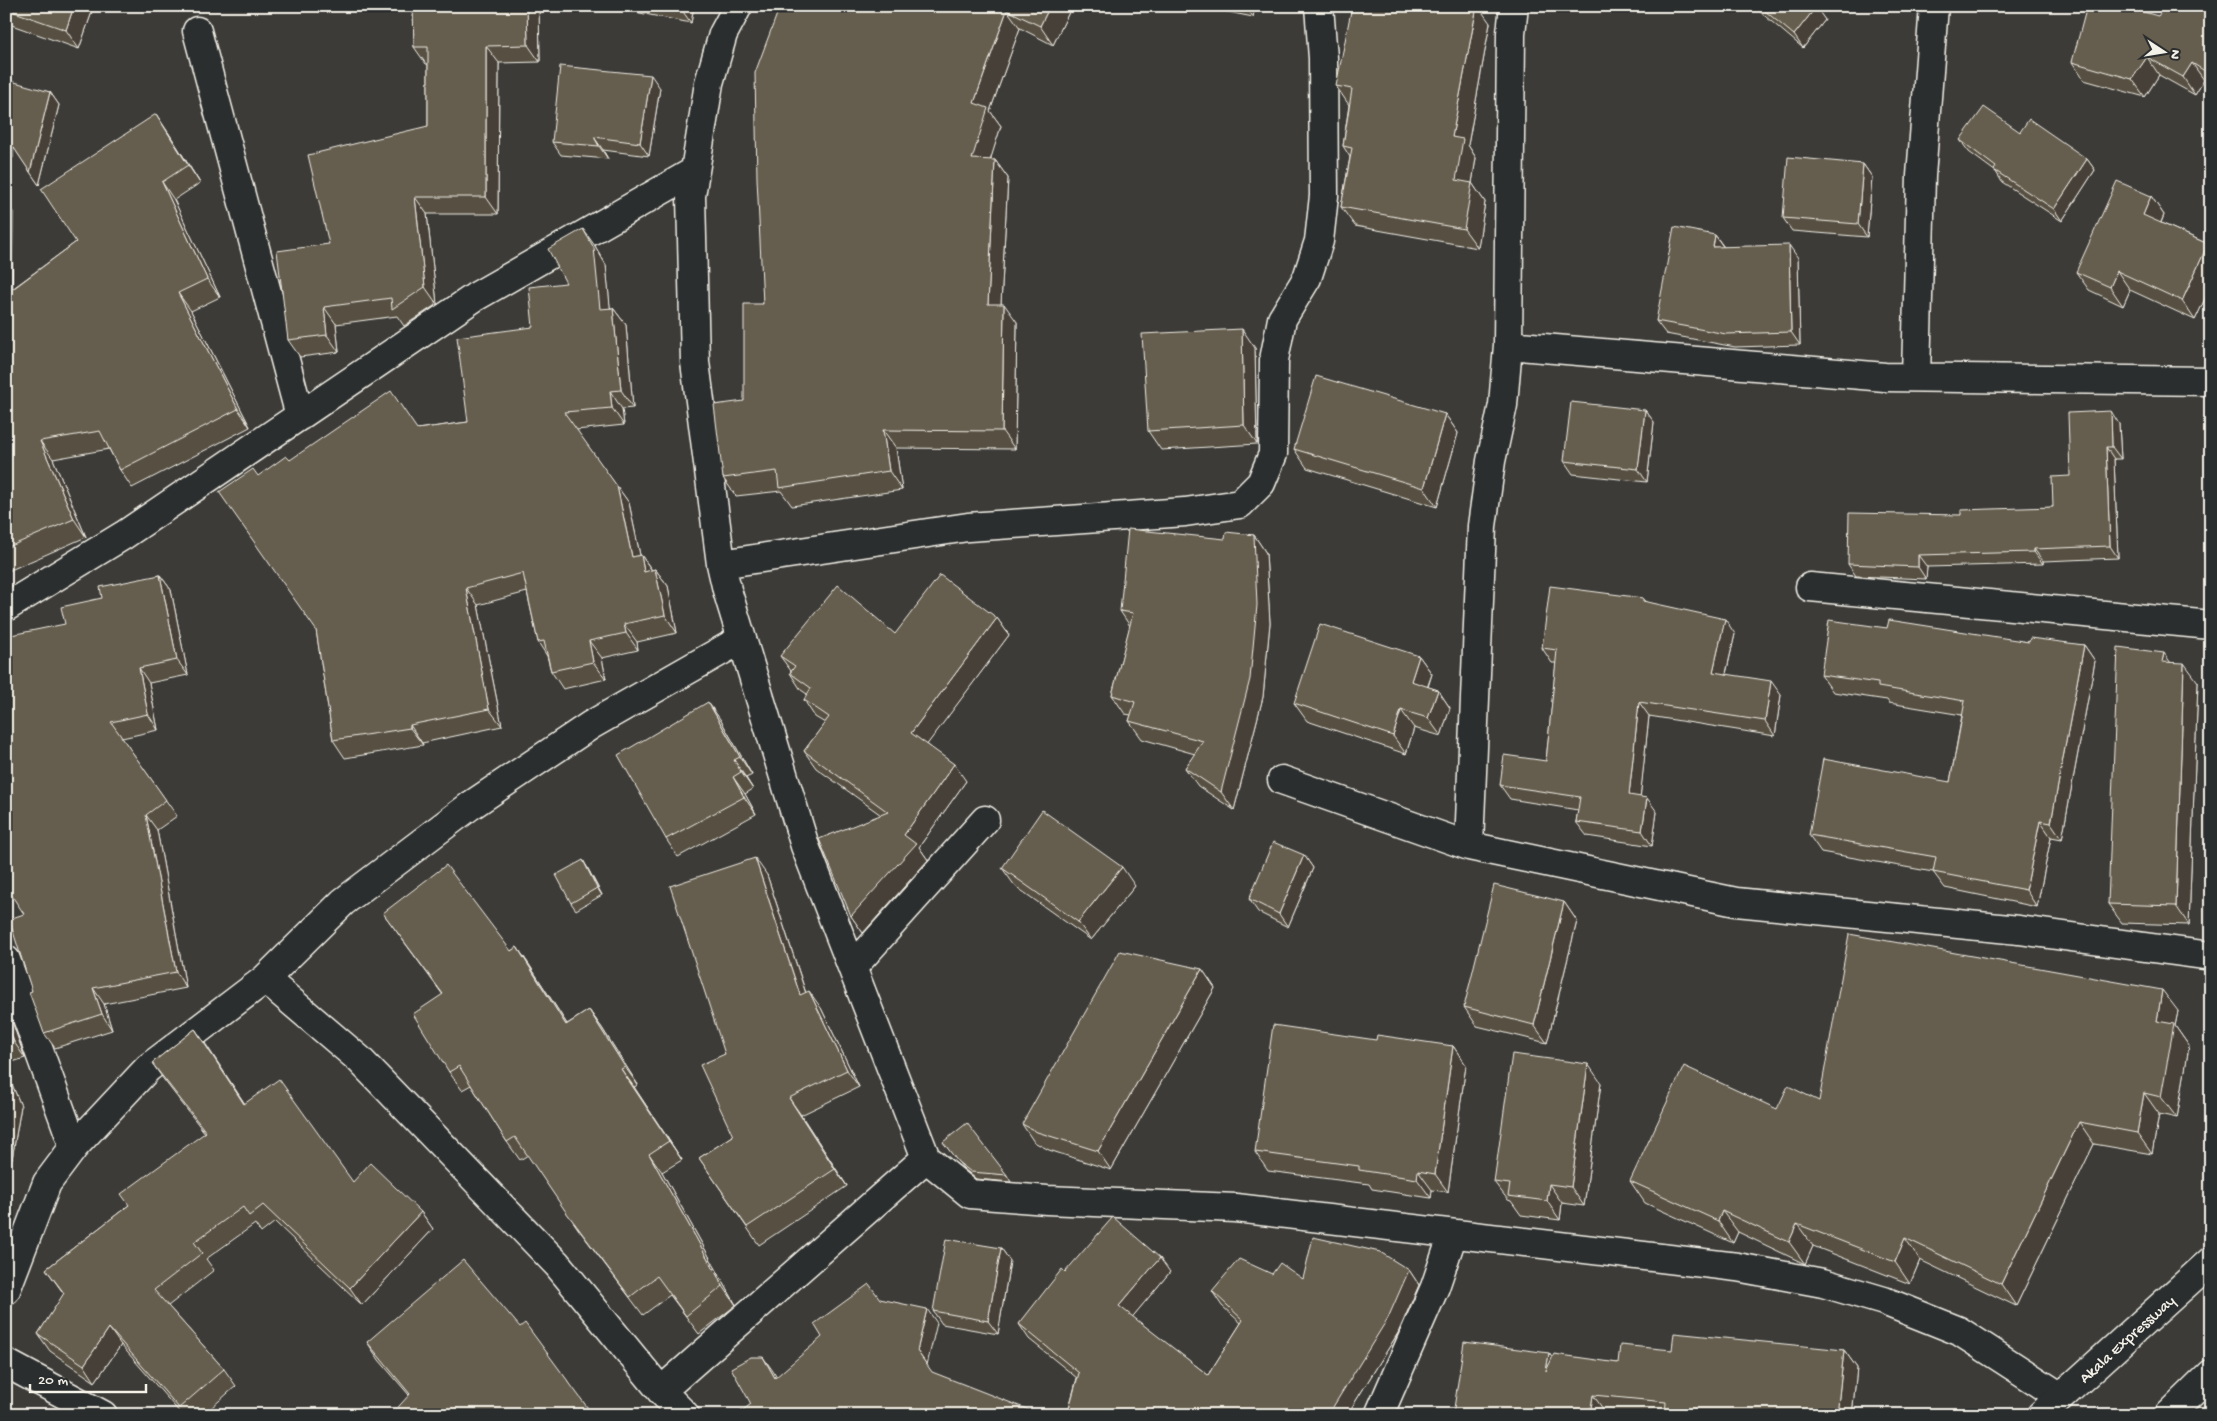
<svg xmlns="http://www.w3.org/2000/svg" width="2217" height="1421" font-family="'Gochi Hand',sans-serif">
	<rect width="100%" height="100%" fill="#3c3b38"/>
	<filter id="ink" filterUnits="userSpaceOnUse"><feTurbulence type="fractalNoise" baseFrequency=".02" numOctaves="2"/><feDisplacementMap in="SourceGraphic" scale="10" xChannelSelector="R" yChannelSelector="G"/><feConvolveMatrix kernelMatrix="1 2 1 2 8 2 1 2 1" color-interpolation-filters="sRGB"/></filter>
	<g filter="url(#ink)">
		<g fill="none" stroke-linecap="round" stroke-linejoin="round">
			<defs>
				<path id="minor" d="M1514,6L1511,33L1508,345L1885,377L2211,381
					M197,31L300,416
					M1916,377L1921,176L1934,6
					M721,564L968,527L1185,512L1240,504L1261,483L1273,454L1274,360L1282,319L1307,278L1319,241L1324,196L1323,58L1319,6
					M1810,587L2211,625
					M6,607L124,535L475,297L695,171
					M1282,780L1469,846L1736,902L2019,930L2211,956
					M1469,846L1482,526L1491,461L1503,405L1508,345
					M6,960L74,1147
					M853,967L985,820
					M265,979L359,1059L557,1264L661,1391L685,1415
					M926,1158L970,1194L1047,1200L1236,1208L1737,1267L1823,1283L1884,1301L1959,1331L2061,1397
					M6,1290L47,1183L74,1147L148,1068L265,979L343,902L470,806L591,725L742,639
					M6,1363L103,1415
					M661,1391L926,1158L805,846L727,590L721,564L695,362L691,196L709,83L723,34L738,6
					M1379,1415L1435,1287L1453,1234"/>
				<path id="major" d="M2041,1415L2211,1261
					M2169,1415L2211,1374"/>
			</defs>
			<use href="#minor" stroke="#f4f1e8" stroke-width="31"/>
			<use href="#major" stroke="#f4f1e8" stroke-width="31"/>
			<use href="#minor" stroke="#2a2d2e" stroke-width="28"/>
			<use href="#major" stroke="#2a2d2e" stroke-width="28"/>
		</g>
		<path fill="#575043" stroke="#f4f1e8" d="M6,6H94L79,49L6,23Z
			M413,6H539L540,62L499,63L498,214H427L437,304L404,326L397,316L336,324L339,352L300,357L288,340L329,244L428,126V64H426L414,47Z
			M604,6H694L691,23Z
			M780,6H1072L1053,45L1020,28L990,111L1001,126L990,160H995L1008,178L1001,304L1017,322L1015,449L896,448L902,490L792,506L781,491L736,496L723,478L744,401L763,304Z
			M1198,6H1255L1253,17Z
			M1753,6H1814L1825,20L1803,48Z
			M2211,6V85L2204,80L2195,95L2159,75L2145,97L2084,80L2072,62L2158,16Z
			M1490,23L1468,145L1476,158L1472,183L1485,202L1478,248L1355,226L1341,207L1350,157L1343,146L1349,105L1336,86Z
			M6,84L50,92L59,105L39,185L13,146V158L6,157Z
			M660,88L649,156L603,150L608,159L561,155L552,142Z
			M168,132L200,183L174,200L220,297L191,311L250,427L132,488L120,470L109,449L53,459L86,537L6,572V203L13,212L12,289L76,242Z
			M2020,132L2087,159L2095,170L2062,221L2002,182L1996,172L1969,152L1960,140Z
			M1863,164L1872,177L1867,237L1792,231L1783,218Z
			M2151,196L2164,215L2161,223L2208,244L2211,249V286L2195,320L2130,290L2123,306L2089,290L2076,272Z
			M1715,235L1724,247L1798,258L1800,345L1735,347L1666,334L1656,321Z
			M595,246L606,265L610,308H613L626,325L633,408L622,409L624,425L576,430L629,503L640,555H641L652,570L655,569L668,586L677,633L637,642L638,650L602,658L606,679L563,689L551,671L547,656L538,642L527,592L478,605L502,726L422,743L423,745L345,758L333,740L290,460L417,429L468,422L533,327Z
			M1255,348L1257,444L1161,450L1148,431Z
			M1645,410L1654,422L1647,482L1573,474L1564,461Z
			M1445,414L1458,433L1437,507L1307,468L1294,449Z
			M2119,424L2121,459H2114L2118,558L2043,561V564L1927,567L1926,579L1856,576L1848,564L1961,515L2053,507L2070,476Z
			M1254,535L1266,553L1270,623L1263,697L1234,810L1198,786L1185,768L1195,754L1142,739L1129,721L1131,715L1125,714L1112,695L1130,626L1120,611L1225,539Z
			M160,575L171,590L188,675L149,683L158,730L122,738L177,816L157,830L186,988L104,1004L112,1030L55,1048L44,1033L32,991L24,914L65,624L102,598Z
			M1643,598L1645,601L1735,634L1726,674L1781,695L1775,736L1649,716L1640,797L1657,812L1652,846L1587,836L1576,822L1578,810L1510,799L1500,785L1546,761L1556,663H1552L1542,648Z
			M997,618L1009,635L927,744L966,781L919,847L928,860L863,933L851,916L881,815L816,768L804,751L825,723L815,717L804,700L807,694L801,690L790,673L791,671L780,656L895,634Z
			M1887,628L2029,642L2084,645L2095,661L2062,839L2051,837L2037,907L1945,888L1933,872L1821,852L1809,835L1950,782L1962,715L1889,703L1887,700L1833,692L1821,675Z
			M1419,656L1432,674L1428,687L1438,690L1450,708L1441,736L1414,728L1406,754L1307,721L1294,703Z
			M2170,662L2198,682L2189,925L2122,923L2108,904Z
			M720,719L752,775L746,778L753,789L745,794L756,814L678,857L666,839Z
			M1304,855L1313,868L1288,927L1258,912L1249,899Z
			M583,860L587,867L602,895L576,910L571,903Z
			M1002,868L1135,886L1091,940L1015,886Z
			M767,875L806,993L821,1008L859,1087L801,1115L847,1186L759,1245L699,1158L733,1136L725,1054Z
			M1564,902L1577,921L1547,1043L1477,1026L1464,1007Z
			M383,913L511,951L517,947L530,966L567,1024L589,1010L602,1028L638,1085L634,1087L682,1160L662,1172L736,1305L699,1334L670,1295L643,1315L579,1230L528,1155L520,1160L507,1142L471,1085L462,1090L449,1072L443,995Z
			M1202,969L1215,988L1111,1170L1049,1150L1034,1142L1022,1124Z
			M6,1011L10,1016L25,1058L6,1064Z
			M2178,1011L2175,1026L2189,1046L2177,1118L2159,1114L2152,1154L2094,1144L2016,1306L1920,1260L1910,1284L1813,1246L1805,1264L1738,1232L1733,1243L1645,1203L1630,1181L1777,1109L1819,1101Z
			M195,1029L245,1104L353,1182L421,1212L433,1229L362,1305L275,1222L261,1233L255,1224L206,1259L214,1270L168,1306L224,1369L236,1386L203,1415H182L121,1345L95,1382L50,1351L38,1334L64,1294L46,1269L129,1205L205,1133L164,1080L152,1063Z
			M1376,1040L1453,1046L1466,1065L1448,1192L1432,1190L1431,1198L1372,1189L1369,1184L1268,1171L1255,1152Z
			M6,1070L21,1106L12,1159L8,1158L6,1170Z
			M1601,1083L1584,1206L1562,1203L1560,1220L1521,1215L1511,1201L1508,1200L1494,1182Z
			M943,1142L1007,1175L1011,1182L976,1179L963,1168Z
			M1001,1248L1010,1261L998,1334L942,1324L933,1311Z
			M1409,1270L1419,1285L1398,1333L1347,1415H1067L1077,1378L1029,1339L1019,1324L1065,1272H1170L1132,1317L1208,1375L1241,1323L1222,1306L1212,1291L1272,1274L1303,1279Z
			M367,1342L593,1415L409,1395L379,1360Z
			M1672,1350H1844L1857,1368L1852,1415H1619L1606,1413L1605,1415H1453L1549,1353L1552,1358L1618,1363Z"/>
		<path fill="#474137" stroke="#f4f1e8" d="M74,6H94L79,49L66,30Z
			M527,6H539L540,62L528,45Z
			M679,6H694L691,23Z
			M1050,6H1072L1053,45L1040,26Z
			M1246,6H1255L1253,17Z
			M1477,6H1478L1490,23L1468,145L1476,158L1472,183L1485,202L1478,248L1464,229L1456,180L1452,137Z
			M1816,7L1825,20L1803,48L1794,35Z
			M1007,10L1020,28L990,111L1001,126L985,177L972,159L974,103Z
			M486,46L499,63L498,214L486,197Z
			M2147,57L2159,75L2145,97L2132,79Z
			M2192,63L2204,80L2195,95L2183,77Z
			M651,75L660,88L649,156L640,143Z
			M50,92L59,105L39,185L30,172Z
			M156,114L168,132L200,183L188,165Z
			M6,135L13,145V158L6,149Z
			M594,137L603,150L608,159L599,146Z
			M2087,159L2095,170L2062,221L2054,209Z
			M995,160L1008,178L1000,322L988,304Z
			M1863,164L1872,177L1867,237L1858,224Z
			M162,182L174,200L220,297L207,279Z
			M2151,196L2164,215L2156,234L2143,215Z
			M415,197L427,214L437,304L425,287Z
			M6,203L13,212L12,317L6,308Z
			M583,229L595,246L606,265L612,326L600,309Z
			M1715,235L1724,248L1713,247Z
			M2208,244L2211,249V286L2195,320L2182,301Z
			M1789,245L1798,258L1800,345L1791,332Z
			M2117,271L2130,290L2123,306L2110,287Z
			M178,293L191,311L250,427L238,409Z
			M1004,304L1017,322L1015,449L1002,431Z
			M324,307L336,324L339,352L327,335Z
			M613,308L626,325L633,408L621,390Z
			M1242,329L1255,348L1257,444L1244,425Z
			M610,391L622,409L624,425L612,408Z
			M1645,410L1654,422L1647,482L1638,469Z
			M2111,411L2119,424L2121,459L2112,447Z
			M1445,414L1458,433L1437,507L1424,488Z
			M883,430L896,448L902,490L889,471Z
			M40,441L53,459L86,537L74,519Z
			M2106,447L2114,459L2118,558L2110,546Z
			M617,486L629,503L644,574L632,557Z
			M1254,535L1266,553L1270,623L1263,697L1234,810L1221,792Z
			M2034,549L2043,561V564L2034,552Z
			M641,555L653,572H644Z
			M1918,555L1927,567L1926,579L1918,567Z
			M655,569L668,586L677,633L665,615Z
			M160,575L171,590L188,675L177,660Z
			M466,588L478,605L502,726L489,709Z
			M997,618L1009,635L923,750L911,733Z
			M1725,619L1735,634L1723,686L1713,672Z
			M624,624L637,642L638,650L626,633Z
			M589,641L602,658L606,679L593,662Z
			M2084,645L2095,661L2062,839L2051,823Z
			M2164,653L2177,672L2162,662Z
			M1419,656L1432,674L1423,699L1411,681Z
			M2184,663L2198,682L2189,925L2176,906Z
			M139,668L149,683L158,730L148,714Z
			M1771,681L1781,695L1775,736L1765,721Z
			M1438,690L1450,708L1441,736L1428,718Z
			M708,702L720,719L752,775L740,757Z
			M1639,702L1649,716L1639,809L1629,795Z
			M1401,710L1414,728L1406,754L1393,736Z
			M410,725L422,743L423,745L410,728Z
			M734,760L746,778L753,789L741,772Z
			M954,764L966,781L919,847L928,860L863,933L851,916L904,835Z
			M733,777L745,794L756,814L744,797Z
			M1647,798L1657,812L1652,846L1642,831Z
			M146,815L157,830L186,988L176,972Z
			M2040,821L2051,837L2037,907L2026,890Z
			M1304,855L1313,868L1288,927L1279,914Z
			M755,858L767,875L812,1012L800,995Z
			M583,860L587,867L602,895L597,888Z
			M1122,867L1135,886L1091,940L1078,922Z
			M1564,902L1577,921L1547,1043L1534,1025Z
			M517,947L530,966L579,1043L566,1025Z
			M1202,969L1215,988L1111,1170L1098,1151Z
			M93,988L104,1004L112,1030L102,1014Z
			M2162,990L2178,1011L2175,1026L2189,1046L2177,1118L2161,1097L2157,1021Z
			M809,991L821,1008L859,1087L847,1070Z
			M589,1010L602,1028L638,1085L625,1067Z
			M6,1011L10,1016L25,1058L14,1042L6,1022Z
			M195,1029L207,1046L256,1121L244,1104Z
			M1453,1046L1466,1065L1448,1192L1435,1174Z
			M1588,1064L1601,1083L1584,1206L1571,1187Z
			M621,1069L634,1087L682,1160L669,1141Z
			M6,1070L21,1106L12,1159L6,1151Z
			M2144,1093L2159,1114L2152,1154L2137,1133Z
			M789,1098L801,1115L847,1186L835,1169Z
			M2079,1122L2094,1144L2016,1306L2001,1284Z
			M649,1154L662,1172L736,1305L723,1286Z
			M6,1156L8,1158L6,1170Z
			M1418,1171L1432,1190L1431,1198L1417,1179Z
			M1549,1184L1562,1203L1560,1220L1547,1201Z
			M1722,1211L1738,1232L1733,1243L1718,1221Z
			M421,1212L433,1229L362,1305L350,1288Z
			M1797,1224L1813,1246L1805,1264L1789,1242Z
			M1905,1238L1920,1260L1910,1284L1895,1262Z
			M1001,1248L1010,1261L998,1334L988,1321Z
			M1160,1258L1170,1272L1129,1321L1119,1306Z
			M1409,1270L1419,1285L1398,1333L1347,1415H1328Z
			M927,1309L937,1323L927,1365L917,1351Z
			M109,1328L121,1345L95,1382L84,1365Z
			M1844,1350L1857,1368L1852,1415H1837Z
			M1549,1353L1561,1371H1546Z
			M763,1357L773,1371L785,1392L775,1378Z
			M1593,1395L1606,1413L1605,1415H1590Z"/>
		<path fill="#655d4e" stroke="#f4f1e8" d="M6,6H74L66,30L6,9Z
			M413,6H527L528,45L486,46V197H415L425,287L392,309L391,298L324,307L327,335L288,340L277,251L329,244L308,155L428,126V47H414Z
			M780,6H1050L1040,26L1007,10L974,103L988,108L972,159L995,160L988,304H1004L1002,431L883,430L889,471L779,488L777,471L723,478L714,405L744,401V304H763L757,178L755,73Z
			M1352,6H1477L1452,137L1463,139L1456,180L1472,183L1464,229L1341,207L1352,148L1343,146L1352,89L1336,86Z
			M1759,6H1814L1816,7L1794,35Z
			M2087,6H2122L2158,16L2165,6H2211V75L2192,63L2183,77L2147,57L2132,79L2072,62Z
			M560,66L651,75L640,143L594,137L599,146L552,142Z
			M11,81L50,92L30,172L6,136V84L10,85Z
			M1984,107L2020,132L2029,119L2087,159L2054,209L1994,170L1996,167L1960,140Z
			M156,114L188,165L162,182L207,279L178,293L238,409L120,470L100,431L40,441L74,519L6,548V294L76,242L41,189Z
			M1788,157L1863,164L1858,224L1783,218Z
			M2117,181L2151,196L2143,215L2208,244L2182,301L2117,271L2110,287L2076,272Z
			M1674,227L1715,235L1713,247L1789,245L1791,332L1726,334L1656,321Z
			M583,229L594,248L600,309L613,308L621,390L610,391L612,408L564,412L617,486L632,557L641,555L644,572L655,569L665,615L624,624L626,633L589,641L593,662L551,671L544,641L538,642L523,573L466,588L489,709L410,725V728L333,740L316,630L219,492L253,469L258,476L286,456L290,460L391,391L417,429L468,422L457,337L533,327L529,287L566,283L548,249Z
			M1242,329L1244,425L1148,431L1142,334Z
			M1316,376L1445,414L1424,488L1294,449Z
			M1571,402L1645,410L1638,469L1564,461Z
			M2111,411L2112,447H2106L2110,546L2034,549V552L1918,555V567L1848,564L1849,513L1961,515V510L2053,507L2052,477L2070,476L2068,413Z
			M1128,529L1225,539L1226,532L1254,535L1257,605L1250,679L1221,792L1185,768L1203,741L1129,721L1135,702L1112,695L1133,613L1120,611Z
			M160,575L177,660L139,668L148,714L111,722L166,800L146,815L176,972L93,988L102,1014L44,1033L29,992L32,991L9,919L24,914L6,887V636L65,624L61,607L102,598L100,587Z
			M940,575L997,618L911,733L954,764L904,835L916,844L851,916L819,839L888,812L804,751L829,717L804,700L811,688L790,673L795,666L780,656L838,585L895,634Z
			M1550,586L1643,598V601L1725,619L1713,672L1771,681L1765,721L1639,702L1629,795L1647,798L1642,831L1576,822L1580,797L1500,785L1504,755L1546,761L1557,650L1542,648Z
			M1829,620L1887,628L1889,620L2029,642L2030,638L2084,645L2051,823L2040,821L2026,890L1933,872L1936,857L1809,835L1823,759L1950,782L1965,701L1878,687V683L1821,675Z
			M1320,624L1419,656L1411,681L1438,690L1428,718L1401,710L1393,736L1294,703Z
			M2118,647L2164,653L2162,662L2184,663L2176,906L2108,904Z
			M708,702L740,757L734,760L741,772L733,777L744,797L666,839L618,755Z
			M1042,810L1122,867L1078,922L1002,868Z
			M1273,842L1304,855L1279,914L1249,899Z
			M755,858L800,995L809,991L847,1070L789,1098L835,1169L747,1227L699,1158L733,1136L700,1065L725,1054L670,886Z
			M583,860L597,888L571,903L556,875Z
			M446,865L511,951L517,947L566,1025L589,1010L625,1067L621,1069L669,1141L649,1154L723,1286L686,1316L657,1276L630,1297L566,1212L515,1137L507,1142L459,1066L449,1072L413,1014L443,994L383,913Z
			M1494,885L1564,902L1534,1025L1464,1007Z
			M1849,934L2162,990L2157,1021L2174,1024L2161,1097L2144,1093L2137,1133L2079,1122L2001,1284L1905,1238L1895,1262L1797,1224L1789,1242L1722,1211L1718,1221L1630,1181L1684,1066L1777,1109L1788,1086L1819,1101Z
			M1120,951L1202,969L1098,1151L1037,1132L1022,1124Z
			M6,1022L14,1042L6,1044Z
			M1273,1025L1376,1040L1377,1035L1453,1046L1435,1174L1418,1171L1417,1179L1359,1170V1166L1255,1152Z
			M195,1029L244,1104L279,1079L353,1182L370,1163L421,1212L350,1288L263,1205L249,1216L243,1207L194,1242L202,1253L154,1290L224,1369L179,1408L109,1328L84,1365L38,1334L64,1293L46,1269L129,1205L121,1194L206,1132L152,1063Z
			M1512,1054L1588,1064L1571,1187L1549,1184L1547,1201L1508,1196L1510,1184L1494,1182Z
			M6,1081L10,1090L6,1110Z
			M967,1123L1007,1175L971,1172L958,1162L943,1142Z
			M1113,1217L1160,1258L1119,1306L1208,1375L1243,1320L1212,1291L1239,1259L1272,1274L1280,1263L1303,1279L1313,1237L1380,1252L1409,1270L1388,1318L1328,1415H1067L1079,1373L1019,1324L1062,1269L1065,1272Z
			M946,1239L1001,1248L988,1321L933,1311Z
			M463,1260L520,1327L525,1323L593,1415H391L410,1394L367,1342Z
			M869,1284L880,1299L927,1309L917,1351L932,1372L1042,1415H740L739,1413L751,1404L731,1368L751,1357H763L775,1378L822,1337L814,1324Z
			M1674,1333L1844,1350L1837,1415H1665L1666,1402L1593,1395L1590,1415H1453L1464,1342L1549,1353L1546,1371L1554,1354L1618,1363L1620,1345L1672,1350Z
			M613,1408L618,1415H606Z"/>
	</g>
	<g text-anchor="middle" stroke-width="4.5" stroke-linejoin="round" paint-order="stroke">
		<g font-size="16" fill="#f4f1e8" stroke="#2a2d2e">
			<text transform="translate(2126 1338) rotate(-42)" y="6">Akala Expressway</text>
		</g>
	</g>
	<rect width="2217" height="1421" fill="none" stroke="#2a2d2e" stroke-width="25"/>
	<rect x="12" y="12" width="2192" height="1396" fill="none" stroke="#f4f1e8" stroke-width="2" filter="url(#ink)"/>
	<g transform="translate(2164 52) rotate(102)" stroke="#2a2d2e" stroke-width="4" paint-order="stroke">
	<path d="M0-4L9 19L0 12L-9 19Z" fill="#f4f1e8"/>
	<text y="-8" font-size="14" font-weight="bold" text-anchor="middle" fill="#f4f1e8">N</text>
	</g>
	<path d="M30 1384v8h116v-8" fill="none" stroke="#f4f1e8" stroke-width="2.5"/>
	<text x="38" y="1384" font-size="15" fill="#f4f1e8" stroke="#2a2d2e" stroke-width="4" paint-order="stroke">20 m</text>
</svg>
